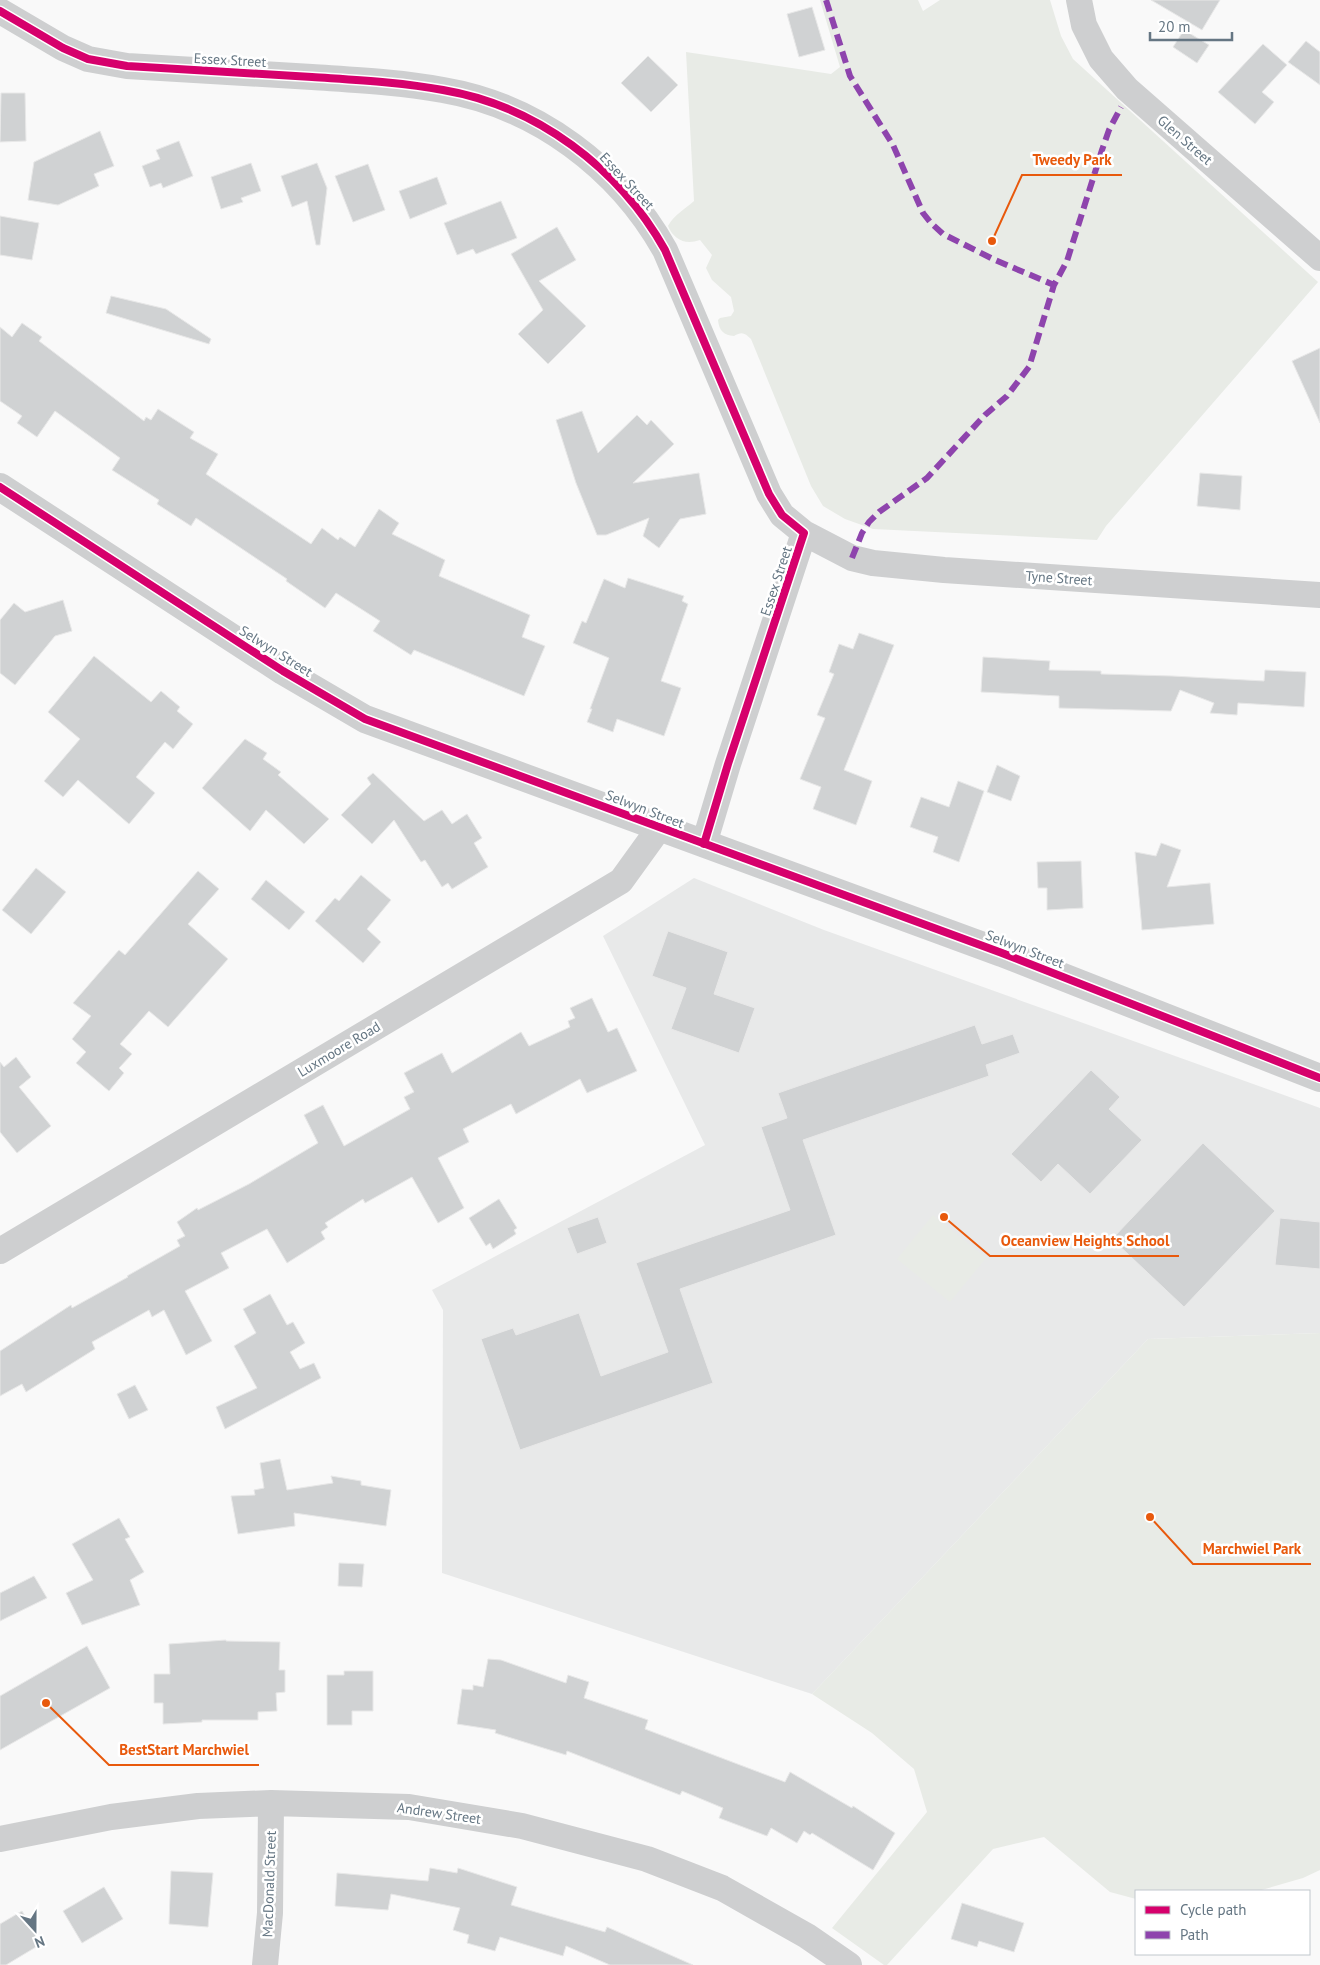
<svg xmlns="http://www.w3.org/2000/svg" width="1320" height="1965" font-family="'PT Sans',sans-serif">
	<rect width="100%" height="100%" fill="#f9f9f9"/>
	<path fill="#e8e9e9" d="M694,878L824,930L1320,1108V1333L1148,1339L812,1694L442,1573L443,1310L432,1290L705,1145L603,936Z"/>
	<path fill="#e8ebe6" d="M820,0H918L923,11L940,0H1050L1061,36L1073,59L1318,282L1106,526L1097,540L873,529L845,519L823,506L811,486L751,339C745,333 742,331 734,336C724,335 719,331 718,320L720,318L731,316L734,311L731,297L712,280L706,268L712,255L700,240C685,245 674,240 668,226C674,215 685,209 694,201L686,52L831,74L840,67Z
		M933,1215L986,1258L950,1302L897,1259Z
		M1320,1333V1870L1303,1878L1258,1891H1136V1899L1110,1892L1044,1837L993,1849L887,1965H884L832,1928L927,1812L914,1769L872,1733L812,1694L1148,1339Z"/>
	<path fill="#d0d2d3" stroke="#e8e8e8" d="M1151,0H1220L1202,30Z
		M812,7L825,50L799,57L787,14Z
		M1184,30L1209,45L1197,63L1173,47Z
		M1306,41L1320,52V85L1288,62Z
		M1263,44L1287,65L1262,92L1274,102L1255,124L1218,92Z
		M648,56L678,85L651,112L621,83Z
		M1,93H25L26,141L0,142Z
		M100,131L114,166L94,174L99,186L58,205L28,200L34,162Z
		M179,141L193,176L163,188L161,183L150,187L142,166L160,159L156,150Z
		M251,163L261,191L241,198L243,202L221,209L211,177Z
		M317,163L327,188L320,245H316L307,201L292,207L281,176Z
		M368,164L385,210L353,222L335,176Z
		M437,177L447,204L410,219L399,191Z
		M501,201L517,238L476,254L473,249L457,255L444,223Z
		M0,216L39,223L32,260L0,255Z
		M557,227L576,260L539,281L586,326L548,364L518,334L543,310L511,254Z
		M111,296L166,309L211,339L209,344L106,313Z
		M22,323L42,337L39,341L144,421L146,417L151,420L158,409L194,432L190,438L218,454L206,474L311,544L322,528L338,540L340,537L355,547L379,509L399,523L392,534L445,560L439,576L530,615L522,637L545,646L524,696L414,650L411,655L373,631L380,621L336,593L325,608L286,581L287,579L196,518L191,526L157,504L159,500L112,470L120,458L55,411L37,437L17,423L22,416L0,401V327L12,337Z
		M1320,348V423L1292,361Z
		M582,411L598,453L637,415L647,425L651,420L674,444L633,483L699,473L706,514L680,519L659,548L643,536L649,518L606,535H597L576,483L556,420Z
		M1200,473L1242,476L1240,510L1197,506Z
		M628,578L684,596L682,601L688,604L661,681L681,688L664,736L617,719L613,732L587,722L592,709H590L609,658L573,643L582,621L586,623L604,579L625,588Z
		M63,600L72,631L55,636L15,685L0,673V620L14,603L25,612Z
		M859,633L894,645L844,770L872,781L856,825L813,809L821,787L800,779L825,718L817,715L834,674L829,672L839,644L853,649Z
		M94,656L151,702L161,691L180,707L177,711L193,724L173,749L165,742L136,777L155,793L129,824L78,780L63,797L44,781L80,739L48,712Z
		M983,657L1050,661L1049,670L1101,671V674L1172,676L1264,681L1265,670L1306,672L1304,707L1238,703L1237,715L1210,713L1214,703L1180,690L1171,711L1059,708V696L981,692Z
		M245,739L267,753L263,759L281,772L278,775L329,819L304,844L266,810L250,831L202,788Z
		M997,765L1020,776L1011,801L987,792Z
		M373,773L424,821L442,810L452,824L467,814L482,838L474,843L488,867L452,889L448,883L442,887L425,860L421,862L394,820L372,844L341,815L371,784L367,778Z
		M958,781L984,791L959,862L933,852L938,837L910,827L921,797L949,807Z
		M1161,843L1181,850L1167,887L1210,883L1214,924L1142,930L1135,852L1156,856Z
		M1081,861L1083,908L1047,910V888H1038L1037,862Z
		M36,868L66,892L31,934L2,910Z
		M198,871L219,889L188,924L228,959L168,1027L149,1011L120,1044L132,1054L119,1068L124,1073L109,1091L76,1063L86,1052L72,1039L91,1016L73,1003L119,950L125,955Z
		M361,875L391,900L367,929L381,942L363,963L315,921L335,898L339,901Z
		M266,880L305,912L289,930L251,899Z
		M668,931L728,952L714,994L755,1008L739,1053L671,1029L686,988L652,976Z
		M592,998L608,1032L617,1028L637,1071L587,1093L580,1079L516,1114L511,1104L463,1129L469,1142L438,1158L464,1208L438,1223L412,1177L365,1203L363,1199L325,1223L328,1227L321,1232L325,1239L287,1263L267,1229L221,1253L229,1268L185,1291L212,1341L186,1355L164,1310L152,1317L149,1310L92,1342L95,1349L26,1392L22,1384L0,1396V1351L71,1305L72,1308L128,1277L127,1276L180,1246L177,1240L185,1236L177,1222L197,1208L198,1210L249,1184L318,1143L304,1115L323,1105L344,1146L410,1109L404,1097L414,1092L404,1073L442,1053L452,1073L521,1032L529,1046L570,1027L568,1021L575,1018L570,1008Z
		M975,1025L982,1044L1013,1034L1020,1053L986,1065L989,1076L803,1140L836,1235L680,1289L713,1383L520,1450L481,1339L513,1328L516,1335L579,1313L601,1376L668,1352L636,1263L790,1210L761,1127L787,1118L778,1093Z
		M16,1057L31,1077L19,1087L51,1126L17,1153L0,1132V1062L4,1067Z
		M1091,1070L1120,1097L1109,1109L1142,1140L1090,1194L1058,1164L1041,1182L1011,1154Z
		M1203,1143L1275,1211L1184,1307L1112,1239Z
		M499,1199L517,1228L514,1230L516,1234L493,1249L490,1243L486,1246L469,1218Z
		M598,1217L607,1243L577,1254L567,1228Z
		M1280,1218L1320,1222V1269L1275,1265Z
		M270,1294L287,1325L293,1322L305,1343L290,1352L300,1369L314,1363L321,1378L225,1429L216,1407L257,1388L234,1346L256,1333L243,1309Z
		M135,1385L148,1410L129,1419L117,1394Z
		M280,1459L287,1490L333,1483L331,1476L361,1481V1485L391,1490L386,1526L294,1513L295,1526L238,1534L231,1496L255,1495L254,1490L264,1488L260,1463Z
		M119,1518L130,1537L125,1539L144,1572L130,1580L140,1605L82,1625L66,1593L93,1580L72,1544Z
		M339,1563L364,1564L362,1587L338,1586Z
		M34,1576L47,1598L0,1621V1593Z
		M226,1640V1641L280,1642L279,1670H285V1692L276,1693L277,1711L258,1712V1720H202V1722L163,1724V1703H154V1674H170L169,1644Z
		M87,1646L110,1688L0,1750V1696Z
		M488,1659L501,1660L566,1683L568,1675L589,1682L584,1698L648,1720L645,1729L785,1782L790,1772L852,1808L853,1806L895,1833L873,1870L812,1833L810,1835L804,1831L797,1843L771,1828L767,1836L719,1818L723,1808L682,1791L680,1795L567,1751L566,1755L495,1733L496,1730L457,1724L462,1689L473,1690V1685L483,1687Z
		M344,1671H373V1711H352V1725H327V1675H344Z
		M430,1868L457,1873L458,1868L517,1887L511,1905L605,1932L607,1927L693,1965H610L566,1946L563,1956L500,1937L495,1951L467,1943L469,1935L453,1930L460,1908L391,1894L388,1910L335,1906L337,1873L428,1881Z
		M171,1871L213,1873L208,1927L169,1924Z
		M104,1887L123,1919L82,1943L63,1911Z
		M962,1903L1024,1923L1014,1952L979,1941L977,1947L951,1939Z
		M22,1911L41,1944L6,1965H0V1924Z"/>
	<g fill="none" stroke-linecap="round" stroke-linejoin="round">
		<path stroke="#cecfd0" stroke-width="26" d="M1079,0L1084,25L1101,59L1127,89L1320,258
			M0,11L63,48L88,59L127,66C189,70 250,73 312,77C356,80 400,82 443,90C537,106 619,168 665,250L769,494L782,515L804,533L728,764L704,844
			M804,533L852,558L873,563L944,570L1320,595
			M0,1251L621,881L660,827
			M0,1839L111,1817L198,1806L271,1803L409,1807L522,1826L647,1859L722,1888L807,1936L849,1965
			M265,1965L270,1913L271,1803"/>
		<path stroke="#cecfd0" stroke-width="28" d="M0,487L283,671L365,719L1002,953L1320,1078"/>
		<path stroke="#8e44ad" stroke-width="6" stroke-dasharray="12 6" stroke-linecap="butt" d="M826,0L850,76L893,145L923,213L931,223L943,234L995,260L1054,285
			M852,558L862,533L869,522L879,512L927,478L985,415L1007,396L1029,367L1054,285L1067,261L1102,150L1109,130L1121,107"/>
		<defs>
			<path id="cycleway" d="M0,11L63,48L88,59L127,66C189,70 250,73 312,77C356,80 400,82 443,90C537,106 619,168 665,250L769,494L782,515L804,533L728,764L704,844
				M0,487L283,671L365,719L1002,953L1320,1078"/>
		</defs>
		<use href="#cycleway" stroke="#fff" stroke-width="11"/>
		<use href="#cycleway" stroke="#d6006c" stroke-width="8"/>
	</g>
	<g text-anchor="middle" stroke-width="5" stroke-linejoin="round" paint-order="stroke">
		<g font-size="14" fill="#657683" stroke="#fff">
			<text transform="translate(230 60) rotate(3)" y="5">Essex Street</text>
			<text transform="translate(1185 140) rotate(41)" y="5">Glen Street</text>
			<text transform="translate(627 181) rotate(47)" y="5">Essex Street</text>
			<text transform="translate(1059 578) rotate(4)" y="5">Tyne Street</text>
			<text transform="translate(776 581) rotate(-72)" y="5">Essex Street</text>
			<text transform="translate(276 651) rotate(32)" y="5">Selwyn Street</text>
			<text transform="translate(645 809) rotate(21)" y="5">Selwyn Street</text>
			<text transform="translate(1025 949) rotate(21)" y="5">Selwyn Street</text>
			<text transform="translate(339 1049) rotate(-31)" y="5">Luxmoore Road</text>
			<text transform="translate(439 1813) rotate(8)" y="5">Andrew Street</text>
			<text transform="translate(269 1884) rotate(-88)" y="5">MacDonald Street</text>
		</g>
	</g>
	<path fill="none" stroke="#e8590c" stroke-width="2" d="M992 241L1022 175H1122M944 1217L990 1256H1179M1150 1517L1193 1564H1311M46 1703L109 1765H259"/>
	<g fill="#e8590c" stroke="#fff" stroke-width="2">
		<circle cx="992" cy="241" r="5"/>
		<circle cx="944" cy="1217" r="5"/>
		<circle cx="1150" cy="1517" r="5"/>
		<circle cx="46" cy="1703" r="5"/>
	</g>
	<g font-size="15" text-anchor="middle" font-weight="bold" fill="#e8590c" stroke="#fff" stroke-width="5" stroke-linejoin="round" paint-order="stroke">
		<text x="1072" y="165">Tweedy Park</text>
		<text x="1085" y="1246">Oceanview Heights School</text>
		<text x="1252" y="1554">Marchwiel Park</text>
		<text x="184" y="1755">BestStart Marchwiel</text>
	</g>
	<rect x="1135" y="1890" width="175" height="65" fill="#ffffff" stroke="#c1c8cd"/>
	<rect x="1145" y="1906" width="25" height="8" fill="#d6006c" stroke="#c1c8cd"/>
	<text x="1180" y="1915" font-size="15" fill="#657683">Cycle path</text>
	<rect x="1145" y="1931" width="25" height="8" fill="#8e44ad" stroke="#c1c8cd"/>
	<text x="1180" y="1940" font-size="15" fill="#657683">Path</text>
	<g transform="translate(35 1930) rotate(159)" stroke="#ffffff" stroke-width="4" paint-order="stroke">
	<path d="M0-4L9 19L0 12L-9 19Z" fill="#657683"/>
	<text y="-8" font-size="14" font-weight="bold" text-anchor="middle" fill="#657683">N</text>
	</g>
	<path d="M1150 32v8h82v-8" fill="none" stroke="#657683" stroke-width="2.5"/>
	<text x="1158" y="32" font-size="15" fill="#657683" stroke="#ffffff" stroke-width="4" paint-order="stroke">20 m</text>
</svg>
